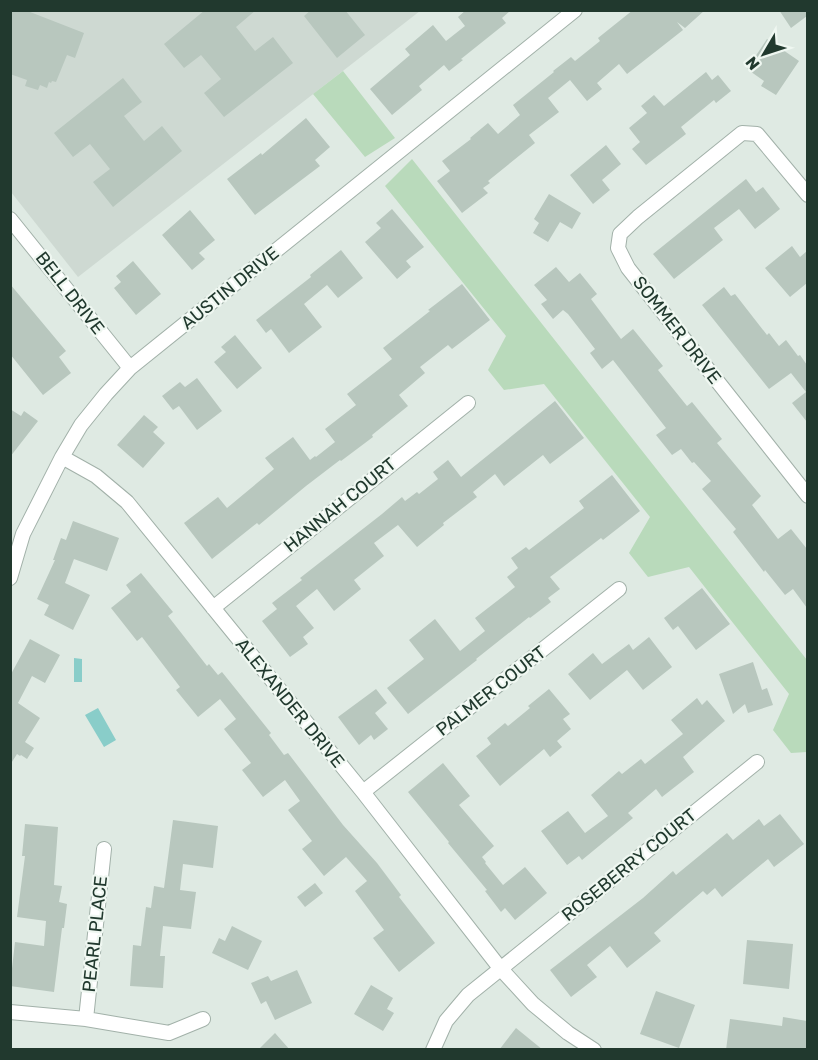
<svg xmlns="http://www.w3.org/2000/svg" width="818" height="1060" font-family="Rubik,sans-serif">
	<rect width="100%" height="100%" fill="#dfeae3"/>
	<path fill="#ced9d2" d="M11,11H420L78,277L11,192Z"/>
	<path fill="#b9dabb" d="M343,71L395,138L365,157L313,94Z
		M412,159L807,660V752L791,753L773,730L789,694L689,567L648,577L629,553L650,517L544,384L504,390L488,370L506,336L385,186Z"/>
	<path fill="#89cdc9" d="M74,658L82,659V682H74Z
		M98,708L116,740L104,747L85,715Z"/>
	<path fill="#b8c7be" d="M10,10H25L84,33L75,58L67,55L56,82L52,81L51,83L49,82L47,88L40,85L38,90L25,86L27,80L10,74Z
		M205,10H256L236,27L255,51L273,37L293,63L224,117L204,93L221,79L201,55L184,68L164,44Z
		M311,10H345L365,35L337,58L304,16Z
		M466,10H511L502,18L506,23L461,59L463,60L449,71L444,65L419,86L422,90L392,115L370,89L410,55L405,49L433,25L446,41L465,26L458,17Z
		M633,10H705L685,28L677,22L683,30L627,74L619,64L597,83L602,89L587,101L570,80L548,98L559,112L529,135L535,143L488,181L490,183L483,188L488,193L462,213L437,181L450,171L442,161L471,139L470,138L488,123L498,134L520,115L513,105L554,72L553,71L571,57L575,61L600,41L598,38Z
		M779,10H807V16L791,28Z
		M767,39L799,61L776,95L761,86L764,81L747,69Z
		M706,72L712,80L718,75L731,91L716,103L714,100L681,127L686,134L646,165L632,149L640,142L629,128L647,113L641,106L654,95L664,106Z
		M123,78L142,102L124,116L144,141L162,126L182,151L113,207L93,182L110,169L90,144L73,157L54,133Z
		M306,118L330,147L315,160L320,166L255,215L227,179L261,153L262,155Z
		M606,145L621,164L602,180L610,190L593,204L570,175Z
		M746,179L756,192L763,187L780,209L755,229L739,209L714,228L723,240L674,279L653,254Z
		M549,194L581,213L572,229L560,222L548,242L533,233L539,223L534,219Z
		M392,209L424,247L406,261L411,267L397,279L365,242L381,228L376,223Z
		M190,210L215,240L199,253L205,259L192,270L162,235Z
		M792,246L800,257L807,251V283L790,297L765,268Z
		M341,250L363,278L338,298L327,285L304,304L322,327L289,353L271,329L266,333L256,320L311,277L310,275Z
		M133,261L161,294L136,315L114,288L121,282L116,276Z
		M556,267L569,282L580,273L597,294L591,299L621,339L633,329L663,366L658,370L687,406L692,402L722,439L717,443L761,496L752,505L778,539L791,529L807,549V608L793,589L785,595L765,570L764,572L733,532L736,529L702,489L711,481L694,462L692,463L681,449L672,455L656,435L666,428L613,360L602,369L590,353L595,349L568,314L563,310L553,319L541,304L547,300L534,285Z
		M10,284L66,351L59,357L71,373L43,395L10,354Z
		M462,284L490,320L452,349L448,345L420,367L425,373L399,395L408,406L372,435L373,437L341,461L340,460L306,486L259,525L257,523L212,559L184,523L218,497L227,508L274,469L265,458L293,437L310,460L315,456L316,457L335,442L325,429L356,405L347,394L392,359L383,348L430,311L428,310Z
		M724,287L731,296L735,294L767,335L769,333L779,346L786,340L798,356L800,355L807,365V422L792,403L806,392L791,373L769,389L702,305Z
		M235,335L262,368L237,389L214,362L226,352L221,347Z
		M197,378L222,411L197,430L179,406L173,410L162,396L180,382L185,387Z
		M555,401L584,438L550,464L543,455L504,486L495,474L473,492L477,497L443,523L444,525L417,547L398,525L374,543L384,556L354,580L361,589L334,611L317,589L296,606L314,628L303,637L308,644L290,657L262,621L277,609L272,603L302,580L300,578L382,514L402,497L405,501L417,492L419,494L438,479L433,472L448,460L461,477Z
		M10,409L21,416L24,411L38,421L10,457Z
		M144,415L158,427L153,432L165,443L143,468L117,445Z
		M612,475L640,511L603,540L601,538L550,577L560,589L548,598L551,602L530,618L529,617L476,659L477,660L408,714L387,688L424,659L409,640L435,619L460,651L485,631L475,618L515,587L507,577L518,568L511,558L526,547L529,550L584,508L579,501Z
		M73,521L119,538L107,571L74,559L65,583L90,595L73,630L44,615L49,605L37,599L55,560H53L61,538L66,540Z
		M141,573L173,612L168,616L207,666L209,664L218,675L222,672L271,733L269,735L284,755L288,753L343,825L377,863L401,895L399,897L435,943L399,972L373,938L384,930L355,891L367,881L346,857L324,876L302,849L312,841L288,810L300,801L285,780L263,797L242,770L251,763L224,729L236,719L220,699L198,717L176,690L180,687L142,637L137,641L111,608L131,592L126,585Z
		M702,588L730,624L696,650L678,626L673,630L664,618Z
		M649,637L672,667L643,690L627,670L590,700L568,674L593,653L602,664L629,644L633,650Z
		M30,639L60,655L45,683L32,676L18,703L40,718L25,742L34,748L27,759L21,755L20,756L17,754L10,765V676Z
		M753,662L762,690L767,688L773,705L748,713L745,704L733,714L719,674Z
		M376,689L387,703L375,713L388,729L374,740L371,735L359,745L338,717Z
		M549,689L570,714L563,719L571,729L557,741L562,747L550,757L544,749L500,786L476,756L491,744L487,738L505,723L508,726L530,708L528,706Z
		M697,698L702,705L707,700L725,721L683,757L694,772L662,797L656,789L628,813L633,818L582,860L579,856L567,865L541,831L568,811L585,833L608,816L591,795L619,771L622,774L641,759L645,764L683,734L671,720Z
		M443,763L470,796L459,805L494,846L482,857L486,862L485,863L503,885L525,867L547,893L515,920L505,908L501,912L485,891L487,890L448,843L449,842L408,792Z
		M780,814L804,844L774,867L768,859L722,897L715,888L707,895L703,891L654,933L661,941L627,968L610,946L587,965L597,977L571,997L550,970L643,898L673,871L676,875L727,833L733,840L759,819L764,826Z
		M173,820L218,826L213,868L183,864L180,890L196,892L191,929L163,926L160,956H165L163,988L130,986L133,945L141,946L146,907L151,908L154,886L164,888Z
		M25,824L58,827L54,885L62,886L59,902L67,904L64,928H62L54,992L10,986L15,942L44,946L46,921L17,917L25,856H22Z
		M315,883L323,893L305,907L297,897Z
		M232,926L262,941L248,970L212,953L219,938L225,941Z
		M747,940L793,944L789,989L743,984Z
		M297,970L312,1003L275,1020L266,1001L261,1004L251,983L268,976L271,981Z
		M371,985L393,998L387,1009L394,1013L383,1031L354,1014Z
		M656,991L695,1005L679,1048L640,1034Z
		M783,1017L807,1021V1050H726L730,1019L782,1026Z
		M516,1028L543,1050H499Z
		M275,1033L290,1050H258Z"/>
	<g fill="none" stroke-linecap="round" stroke-linejoin="round">
		<defs>
			<path id="street" d="M808,195L757,134L742,133L638,217L620,234L618,248L628,268L808,496
				M10,219L130,368
				M62,457L96,476L127,502L363,792L500,968L533,1004L568,1033L594,1050
				M10,578L23,534L62,457L81,425L106,394L130,368L575,10
				M213,608L468,403
				M363,792L619,589
				M10,1012L86,1019L169,1033L203,1019
				M86,1019L104,849
				M433,1050L446,1021L468,995L757,762"/>
		</defs>
		<use href="#street" stroke="#a2b1a9" stroke-width="16"/>
		<use href="#street" stroke="#fff" stroke-width="14"/>
	</g>
	<g text-anchor="middle" stroke-width="4.5" stroke-linejoin="round" paint-order="stroke">
		<g font-size="18" fill="#21392e" stroke="#eff7f1">
			<text transform="translate(230 288) rotate(-39)" y="6">AUSTIN DRIVE</text>
			<text transform="translate(70 293) rotate(52)" y="6">BELL DRIVE</text>
			<text transform="translate(677 330) rotate(52)" y="6">SOMMER DRIVE</text>
			<text transform="translate(340 505) rotate(-39)" y="6">HANNAH COURT</text>
			<text transform="translate(491 691) rotate(-38)" y="6">PALMER COURT</text>
			<text transform="translate(290 703) rotate(51)" y="6">ALEXANDER DRIVE</text>
			<text transform="translate(629 865) rotate(-39)" y="6">ROSEBERRY COURT</text>
			<text transform="translate(95 934) rotate(-84)" y="6">PEARL PLACE</text>
		</g>
	</g>
	<rect width="818" height="1060" fill="none" stroke="#21392e" stroke-width="24"/>
	<g transform="translate(764 54) rotate(231)" stroke="#eff7f1" stroke-width="4.5" paint-order="stroke">
	<path d="M0-4.5L10 22L0 15L-10 22Z" fill="#21392e"/>
	<text y="-9" font-size="16" font-weight="bold" text-anchor="middle" fill="#21392e">N</text>
	</g>
</svg>
